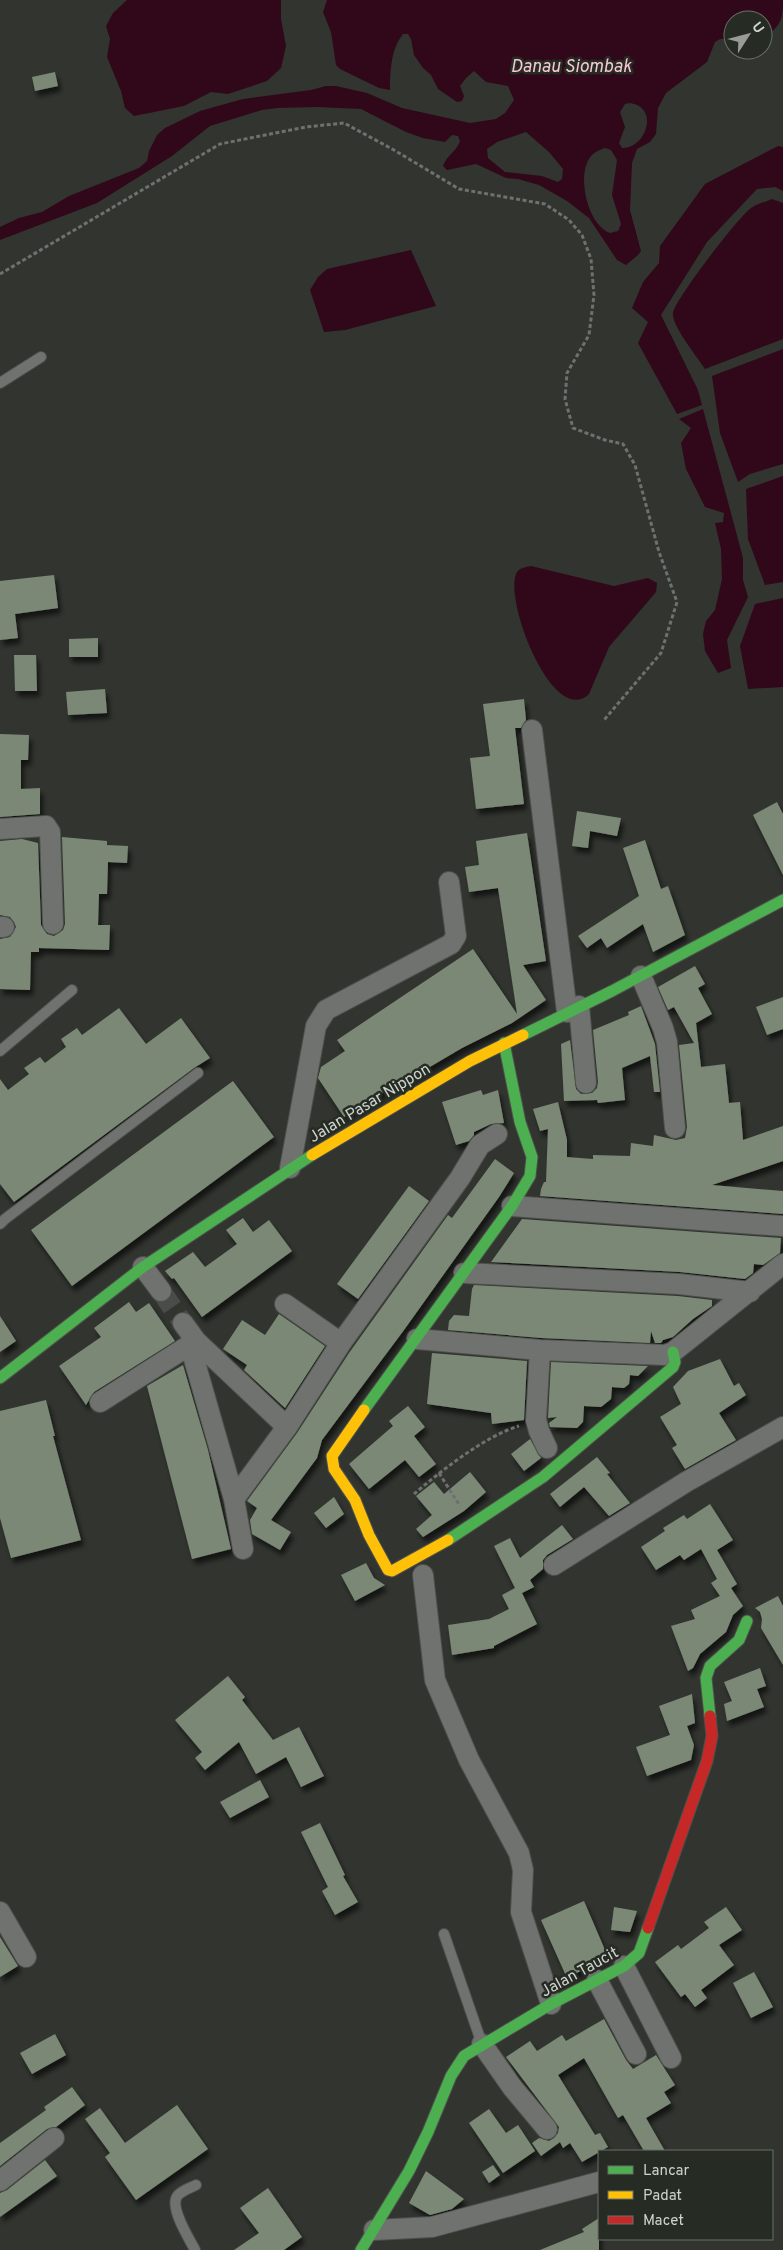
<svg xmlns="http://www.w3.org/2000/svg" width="783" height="2250" font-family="Overpass,sans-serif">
	<defs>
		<filter id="shadow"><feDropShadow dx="3" dy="5.5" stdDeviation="2.5" flood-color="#0009"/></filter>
	</defs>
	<rect width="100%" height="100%" fill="#31342f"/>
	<path fill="#300819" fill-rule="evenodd" d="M127,0H281V19L286,46L281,68L267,81L228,94L211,92L184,106L134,116L125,108L121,91L107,57L110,39L106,26L113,13Z
		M327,0H783C783,20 781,26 763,38V20H733V39H720L715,42L707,62L666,93L658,108L656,134L650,142L637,149L632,163L630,210L641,251L638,255L626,265L617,260L589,218L567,201L539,185L518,179L506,178L476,164L447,170L443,166C446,156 457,151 460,141L458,136L452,135L445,142L423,138L406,132L361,109L317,107L277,108L262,110L210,126L172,156L97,203L0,240V227L19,218L42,212L69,196L139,168L147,161L149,151L157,135L165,128L200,111L243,99L311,90L326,86H336L367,93L402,108L470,123L496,119L505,113L514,100L508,86L486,82L474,71L466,78L460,86L464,96L462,101L457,102L438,89L431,75L423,68L414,55L411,39L408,34H403C391,49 390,71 390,90L379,88L340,69L336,65L331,32L323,12ZM630,103C660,107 646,149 622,148L619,143L625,127L620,112L625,104ZM526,132L549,152L563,169L562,179L558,182L542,176L505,172L488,158L487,149L497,142ZM605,148L611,150L617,160L612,195L621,224L618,231L610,233C588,225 577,178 589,159C592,153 599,150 605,148Z
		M778,146L783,147V191L775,187L757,189L707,242L661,315L698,390L702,405L677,414L638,343L648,322L632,308L643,282L659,263L660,246L705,184Z
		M772,199L783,203V339L705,369C698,358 671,325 673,313C674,301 739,216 751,208C756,204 766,202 772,199Z
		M411,250L436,306L345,330L324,332L310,290L318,277L327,269Z
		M783,349V464L750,474L738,482L720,433L712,376Z
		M703,409L743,558V580L748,597L727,640L731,668L718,673L705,651L703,634L706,621L715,610L722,579L721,549L715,523L723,522L724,513L705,507L686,469L681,443L691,428L679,419Z
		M783,476V582L765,585L748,539L746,489Z
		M531,566L614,586L648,578L657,583L656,592L609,647L589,694C553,729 502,597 517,572C520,568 526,567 531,566Z
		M783,598V687L748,689L740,646L755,604Z"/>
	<path fill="#7b8876" filter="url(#shadow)" d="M55,72L58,86L35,91L32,77Z
		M54,575L58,608L15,614L18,638L0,640V581Z
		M98,638V657H69V639Z
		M14,655H36L37,691H15Z
		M105,689L107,713L68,715L66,692Z
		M524,699L526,720L521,728H515L524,804L476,809L470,758L490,756L483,704Z
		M0,734L29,735L28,760H21V789L40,788V814L0,817Z
		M777,802L783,814V875L753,815Z
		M577,811L621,818L617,836L590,831L588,848L572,846Z
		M527,833L546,961L523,965L546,1000L512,1023L462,1048L406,1081L404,1079L344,1117L318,1078L321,1067L345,1051L337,1040L473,949L517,1014L498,888L469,892L465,867L479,865L476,841Z
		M62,837L107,841V845L128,846L127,863L108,862L107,894H99L98,925H110L109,950L39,948V952H31L30,990L0,989V939L10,937L16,927L14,922L10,917L0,915V841L22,839L38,843L41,925L47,934L54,936L63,930L65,924Z
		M645,840L661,889L668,886L685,935L653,952L643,924L607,948L601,938L587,948L578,936L639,896L623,848Z
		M695,966L705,984L698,988L712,1014L696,1023L701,1067L725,1064L729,1103L740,1102L743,1140L783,1126V1161L712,1185L783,1191V1214L540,1196L541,1189L544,1182H546L548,1129L540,1131L533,1109L558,1102L567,1140V1157L593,1159V1155L630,1156L631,1143L653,1146L654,1135L676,1140L685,1138L687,1127L679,1045L694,1043L674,1007L668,1010L658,987Z
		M783,997V1029L767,1035L756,1007Z
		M641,1006L655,1044L660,1092H654L650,1056L622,1068L625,1100L598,1103L597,1100L564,1101L561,1044L570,1040L576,1089L581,1094L592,1093L597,1088L598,1082L593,1030L629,1015L628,1012Z
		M119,1008L146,1044L181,1018L210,1058L194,1068L14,1202L0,1184V1079L8,1090L29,1074L24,1068L40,1057L45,1063L66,1047L61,1039L77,1028L82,1035Z
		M233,1081L274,1137L72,1286L31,1230Z
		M481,1090L483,1095L498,1090L504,1123L491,1124L474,1132V1135L469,1141L456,1145L442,1102Z
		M495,1159L514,1173L499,1197L404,1330L322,1440L317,1458L271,1520L291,1532L280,1550L252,1534L250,1520L257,1508L247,1501L297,1433L349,1353L448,1215L452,1218Z
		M409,1186L429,1201L358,1299L337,1284Z
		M243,1218L253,1232L269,1220L292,1251L202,1317L174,1278L172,1279L165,1271L193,1252L205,1267L237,1244L226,1230Z
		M522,1219L781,1238L780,1253L763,1265L754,1264L753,1273L745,1279L680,1272L491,1262Z
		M474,1285L678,1296L712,1300V1306L693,1319L673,1337L663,1340L661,1343H655L651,1331L650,1343L541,1338L448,1330L449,1321L454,1315L469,1316L472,1289Z
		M129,1302L136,1312L149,1303L175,1341L94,1392L86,1405L59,1366L101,1337L94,1328Z
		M279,1314L325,1346L285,1408L244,1370L247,1365L223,1349L242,1320L265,1335Z
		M0,1316L16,1341L0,1352Z
		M432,1353L527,1361L524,1420L492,1424L491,1413L427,1404Z
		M720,1359L734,1386L739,1383L746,1395L719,1413L736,1440L685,1469L672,1448L677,1445L660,1417L681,1404L673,1387L688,1371Z
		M551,1362L648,1366L638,1376L630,1375L629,1384L624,1388L612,1387L611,1399L601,1407L584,1406L583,1422L577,1428L550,1427L549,1423L557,1417L548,1418Z
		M183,1365L208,1450L231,1549L192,1559L147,1386Z
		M46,1400L55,1436H53L81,1540L11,1558L0,1518V1411Z
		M408,1406L425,1427L414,1436L436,1464L419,1477L405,1460L369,1489L349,1464L393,1426L389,1421Z
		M530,1439L541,1458L524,1471L511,1454Z
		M597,1457L610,1473L607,1474L630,1503L609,1516L584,1487L560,1507L550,1494Z
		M470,1472L486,1492L464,1511L423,1537L416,1529L432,1515L416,1496L434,1482L444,1494Z
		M334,1497L344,1514L326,1528L314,1513Z
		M710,1504L733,1540L717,1550L737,1584L731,1588L743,1606L733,1615L726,1632L700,1654L693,1668L688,1671L671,1626L695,1619L691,1610L720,1596L711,1583L717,1579L701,1549L684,1560L680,1555L656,1570L641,1547L665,1531L663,1528L684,1515L687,1519Z
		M562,1525L573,1539L547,1555L543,1560V1569L530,1580L534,1587L522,1593L537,1624L494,1646V1648L452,1655L448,1625L489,1619L509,1609L502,1595L515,1588L494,1546L510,1538L520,1558Z
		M366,1563L374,1578L385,1585L355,1601L341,1575Z
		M778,1596L783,1606V1665L761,1628L762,1619L760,1612L755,1608Z
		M760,1668L766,1686L757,1689L764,1707L727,1721L724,1704L732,1701L724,1682Z
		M228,1676L245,1697L242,1700L273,1740L299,1727L324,1776L301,1787L286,1757L256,1774L239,1742L205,1770L195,1758L202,1752L175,1720Z
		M692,1694L695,1723L687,1726L694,1745L691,1760L647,1776L636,1747L670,1735L659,1706Z
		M260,1780L269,1797L230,1818L220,1802Z
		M320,1823L345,1875L343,1876L358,1902L335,1915L322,1891L328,1887L301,1832Z
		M584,1901L608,1957L567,1978L541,1920Z
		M614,1907L637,1911L630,1932L611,1930Z
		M726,1907L742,1930L719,1945L734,1965L701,1990L707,1998L695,2007L685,1994L681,1997L655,1962L678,1945L681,1949L709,1928L704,1922Z
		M0,1937L18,1966L0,1977Z
		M754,1972L773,2007L751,2018L733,1983Z
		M604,2019L626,2060L633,2069L656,2055L675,2085L664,2092L671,2103L646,2118L665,2151H644L623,2115L618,2118L584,2058L558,2075L595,2135L600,2133L608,2147L582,2162L570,2143L563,2148L560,2142L541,2156L532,2143L539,2138L549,2141L554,2138L558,2133L559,2127L506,2057L530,2041L537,2051L562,2035L566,2041Z
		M55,2034L66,2055L32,2074L20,2053Z
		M72,2087L85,2105L56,2127L47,2129L0,2166V2143L46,2110L44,2107Z
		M177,2105L208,2149L136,2200L105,2157L110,2153L85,2119L100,2108L125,2143Z
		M489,2109L506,2133L518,2125L535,2151L503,2173L469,2123Z
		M45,2160L57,2176L0,2217V2193L7,2190Z
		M493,2165L500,2175L489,2183L482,2172Z
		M426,2171L464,2199L452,2209L430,2215L409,2203Z
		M268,2188L302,2237L284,2250H234L259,2233L240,2208Z
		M599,2218V2250H540L584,2232L582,2229Z"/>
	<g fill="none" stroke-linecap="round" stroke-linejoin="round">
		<path stroke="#494c47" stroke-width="20" stroke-dasharray="20 10" stroke-linecap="butt" d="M161,1291L183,1323"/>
		<defs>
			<path id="lane" d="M0,383L41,357
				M0,1051L72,990
				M0,1224L5,1219L198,1073
				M444,1934L482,2044
				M195,2250C189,2238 168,2206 178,2195C183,2190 190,2188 196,2185"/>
			<path id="street" d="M532,730L567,1012
				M0,829L46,826L50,832L53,924
				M0,927H4
				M641,976L663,1028L667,1042L675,1128
				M579,1006L586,1083
				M290,1168L316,1026L326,1010L451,944L456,936L449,882
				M512,1206L783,1226
				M143,1267L161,1291
				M464,1273L679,1284L750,1292
				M285,1304L341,1343
				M183,1323L196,1341L287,1427L341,1343L460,1178L480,1145L497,1134
				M417,1339L540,1350L665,1355L673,1352L783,1264
				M190,1345L234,1499L243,1549
				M540,1350L536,1420L539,1431L547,1448
				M100,1402L196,1341
				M234,1499L287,1427
				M554,1565L686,1482L783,1427
				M423,1575L435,1680L469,1760L519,1853L523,1870L521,1912L551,2004
				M0,1912L26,1957
				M624,1966L671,2058
				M597,1980L636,2054
				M482,2044L512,2087L547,2129
				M0,2181L54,2138
				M374,2230L432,2227L599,2182"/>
			<path id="fast" d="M523,1035L612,991L783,900
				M0,1378L143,1267L312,1155
				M364,1410L512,1206L530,1176L532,1157L520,1122L504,1043
				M448,1540L543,1477L673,1367L675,1362L673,1352
				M710,1716L706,1678L710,1666L739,1640L747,1621
				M361,2250L409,2171L428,2132L451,2076L464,2056L551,2004L624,1966L639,1953L648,1928"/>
			<path id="slow" d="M312,1155L470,1061L523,1035
				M364,1410L332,1456L334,1469L355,1500L369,1535L388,1570L392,1571L448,1540"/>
			<path id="jam" d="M648,1928L707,1761L712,1736L710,1716"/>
		</defs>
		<use href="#lane" stroke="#4d504b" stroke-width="12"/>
		<use href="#street" stroke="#4d504b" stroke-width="22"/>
		<use href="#fast" stroke="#4d504b" stroke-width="13"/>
		<use href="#slow" stroke="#4d504b" stroke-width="13"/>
		<use href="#jam" stroke="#4d504b" stroke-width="13"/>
		<path stroke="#6f716e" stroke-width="3" stroke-dasharray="4 2.5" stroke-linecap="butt" d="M0,274L220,144L306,127L344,123L394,150L459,189L545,204L569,220L582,235L591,259L594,295L589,335L567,373L565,399L573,428L605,440L623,444L635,465L659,552L677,602L661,653L604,720
			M439,1473L460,1506
			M414,1494C441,1471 485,1436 519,1426"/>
		<use href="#lane" stroke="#6f726e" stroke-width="10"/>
		<use href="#street" stroke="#6f726e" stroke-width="20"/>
		<use href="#fast" stroke="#4caf50" stroke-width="11"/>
		<use href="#slow" stroke="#ffc107" stroke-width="11"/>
		<use href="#jam" stroke="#c62828" stroke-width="11"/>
	</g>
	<g text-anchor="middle" stroke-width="5" stroke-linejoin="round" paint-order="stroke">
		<g font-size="16" fill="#cfd3ce" stroke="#262c24">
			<text transform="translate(369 1102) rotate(-31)" y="6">Jalan Pasar Nippon</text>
			<text transform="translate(579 1971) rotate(-29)" y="6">Jalan Taucit</text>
		</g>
		<g font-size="18" font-style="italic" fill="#fac6d5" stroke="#262c24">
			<text x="571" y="72">Danau Siombak</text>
		</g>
	</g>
	<rect x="598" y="2150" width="175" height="90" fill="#262c24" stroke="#6a6f68"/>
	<rect x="608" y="2166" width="25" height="8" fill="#4caf50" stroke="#6a6f68"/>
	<text x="643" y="2175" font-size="15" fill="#cfd3ce">Lancar</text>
	<rect x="608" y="2191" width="25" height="8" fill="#ffc107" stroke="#6a6f68"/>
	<text x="643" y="2200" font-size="15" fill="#cfd3ce">Padat</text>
	<rect x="608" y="2216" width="25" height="8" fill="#c62828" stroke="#6a6f68"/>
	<text x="643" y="2225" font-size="15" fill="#cfd3ce">Macet</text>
	<g transform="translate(748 35) rotate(54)"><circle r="24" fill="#262c24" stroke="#6a6f68"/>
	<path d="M0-4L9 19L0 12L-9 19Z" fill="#989b96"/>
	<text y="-8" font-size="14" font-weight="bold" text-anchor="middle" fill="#cfd3ce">U</text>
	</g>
</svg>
